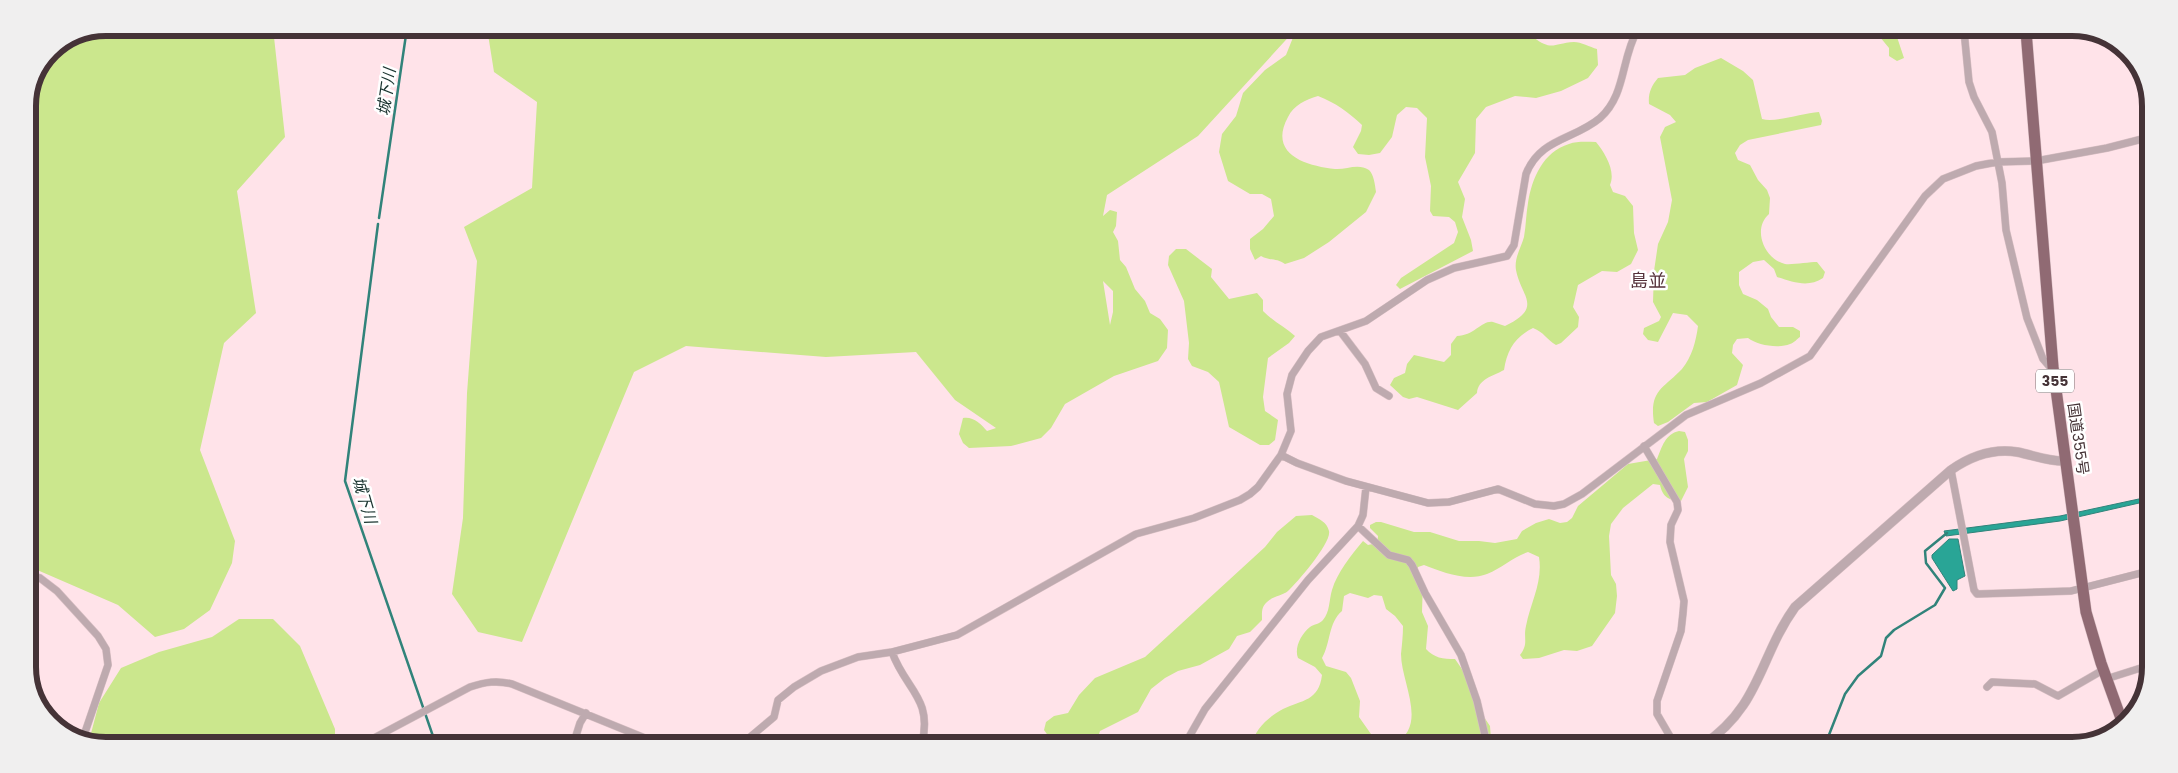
<svg xmlns="http://www.w3.org/2000/svg" width="2178" height="773" font-family="Poppins,'Noto Sans JP',sans-serif">
	<rect width="100%" height="100%" fill="#ffe3e9"/>
	<path fill="#cbe78d" fill-rule="evenodd" d="M106,28H273L285,137L237,191L256,313L224,343L200,450L235,541L232,563L210,610L184,629L155,637L118,605L28,566V101L51,50Z
		M487,28L1295,30L1198,136L1107,195L1103,216L1110,210L1117,212L1116,226L1113,232L1118,241L1120,260L1126,267L1135,289L1145,301L1150,313L1160,319L1168,330L1167,348L1158,361L1114,376L1065,404L1051,428L1041,438L1011,446L969,448L963,443L959,434L963,418C973,416 981,424 987,431L996,428L955,400L916,352L826,357L686,346L634,372L522,642L478,632L452,594L463,518L467,393L477,261L464,227L532,188L537,102L494,72ZM1103,281L1113,291V312L1110,325Z
		M1296,30H1535L1533,37C1553,52 1553,43 1574,42C1581,42 1590,47 1597,49L1598,65L1588,78L1561,91L1536,98L1515,96L1486,107L1476,119L1475,153L1458,182L1465,199L1462,217L1471,240L1473,251L1400,289L1396,285L1401,278L1454,243L1458,232L1455,222L1449,217L1433,216L1430,211L1431,186L1425,157L1427,118L1417,108L1406,107L1397,115L1392,137L1380,153L1369,155L1358,154L1353,147L1361,131L1362,125C1348,112 1336,103 1318,96C1305,100 1294,105 1288,117C1268,154 1305,166 1335,169C1346,170 1358,163 1369,170C1374,175 1375,185 1376,192L1366,212L1329,242L1304,258L1285,264C1277,258 1270,261 1261,256L1255,260L1250,249V239L1263,229L1274,216L1271,199L1262,194H1250L1228,181L1219,152L1222,134L1236,116L1243,93L1265,70L1286,55Z
		M1875,31H1895L1904,58L1897,61L1889,56V48Z
		M1721,58L1743,71L1753,80L1762,119C1776,123 1802,113 1819,112L1822,121L1821,125L1748,140L1740,145L1735,153L1738,160L1750,165L1758,180L1767,190L1770,198L1769,214C1752,229 1764,259 1785,264C1792,265 1809,262 1817,262L1825,272L1823,278C1808,288 1793,282 1777,277L1774,269L1764,260L1753,262L1739,272V285L1743,294L1757,300L1768,309L1771,317L1779,327H1793L1800,331V337C1797,339 1794,343 1790,344C1778,349 1757,345 1748,338L1737,339L1733,345L1732,353L1743,365L1737,385L1707,402L1694,403L1668,422L1658,426L1654,423C1649,390 1663,389 1682,369C1692,357 1696,341 1698,326L1687,315L1673,313L1658,342L1648,340L1643,334L1644,328L1659,321L1661,317L1653,302L1654,271L1658,244L1668,222L1672,200L1660,137L1665,127L1676,122L1670,115L1649,104C1648,94 1651,86 1658,78L1685,75L1695,68Z
		M1596,142C1605,153 1616,171 1610,185L1613,192L1625,196L1633,206L1634,233L1638,250L1631,264L1617,272L1602,271L1578,285L1573,307L1579,317L1578,327L1561,343L1556,345C1547,340 1544,332 1533,328C1515,337 1507,350 1504,370C1493,376 1478,379 1477,393L1458,410L1417,397L1409,399L1403,397L1390,385L1394,378L1405,373L1407,364L1414,355L1444,362L1451,355V344L1457,336C1474,336 1482,320 1493,322C1497,323 1501,325 1505,326C1544,307 1521,297 1516,270C1514,258 1521,248 1524,237C1526,226 1526,214 1528,203C1532,178 1543,152 1569,144C1577,141 1587,142 1596,142Z
		M1176,249H1186L1212,269L1211,277L1229,299L1257,293L1263,300V311C1274,322 1285,327 1295,336L1289,343L1268,358L1263,397L1265,411L1278,420L1275,440L1269,445H1260L1229,427L1219,382L1208,372L1192,366L1188,359L1189,343L1184,301L1168,265L1169,256Z
		M1679,431L1685,432L1688,440V451L1684,459L1688,487L1681,501C1669,500 1663,498 1660,485L1653,484L1623,508L1611,524L1609,536L1611,575L1616,584L1617,596L1615,613L1592,646L1577,651L1564,650L1539,658L1523,659L1520,655C1529,643 1523,639 1526,626C1531,601 1543,582 1539,557L1528,552C1513,557 1502,568 1487,574C1467,582 1442,572 1424,565L1418,567V572L1423,580L1422,612L1428,626L1426,649C1434,658 1443,659 1455,659L1464,672L1484,717L1490,726L1491,739L1489,744H1394C1429,726 1401,683 1401,654C1402,644 1403,635 1403,626L1395,616L1386,609L1382,596L1374,595L1368,598L1350,593L1344,596L1342,611C1328,623 1331,642 1322,658L1326,666L1346,672L1351,678L1360,701L1359,717L1378,744H1253C1253,730 1271,715 1283,709C1302,700 1319,701 1322,675L1315,667L1298,658C1294,648 1301,634 1310,627C1314,624 1320,624 1323,620C1330,612 1329,600 1332,590C1337,573 1351,555 1363,541L1368,545C1374,544 1378,543 1378,536L1370,528V525L1376,522H1381L1414,532H1430L1459,541H1479L1495,543L1517,539L1522,531L1536,523L1549,519L1560,523L1567,522L1572,518L1578,506L1628,464L1657,459C1662,447 1665,434 1679,431Z
		M1312,515C1319,519 1327,522 1329,531C1332,542 1297,583 1288,591C1282,596 1273,596 1267,602C1261,607 1262,613 1262,620L1250,632L1237,636L1229,649L1200,665L1178,671L1165,678L1151,689L1138,712L1100,731L1098,737L1101,744L1047,743L1049,737L1044,730L1046,722L1054,716L1068,713L1079,695L1095,678L1145,657L1265,547L1277,532L1296,516Z
		M239,619H273L300,646L335,729V742L89,741L99,703L121,668L159,652L212,637Z"/>
	<path fill="#29a596" stroke="#31837a" d="M2148,497V501L2060,521L1946,536L1944,531L2060,516Z
		M1949,539H1958L1965,576L1957,580V589L1953,591L1932,558V555Z"/>
	<g fill="none" stroke-linecap="round" stroke-linejoin="round">
		<path stroke="#31837a" stroke-width="2.5" d="M379,218L407,28
			M378,224L345,481L435,742
			M1825,745L1845,694L1858,676L1881,656L1886,638L1894,630L1935,605L1945,588L1926,563L1925,551L1947,533"/>
		<defs>
			<path id="minor" d="M1964,31L1969,82L1974,97L1992,132L2002,183L2006,230L2027,318L2043,359L2049,366L2053,367
				M1340,331L1365,364L1376,388L1389,396
				M1644,446L1677,502L1678,510L1671,525L1670,542L1684,601L1683,613L1681,631L1657,701V714L1675,745
				M1281,455L1297,463L1346,481L1428,503L1449,502L1498,489L1535,504L1554,506L1564,504L1582,494L1686,415L1761,383L1810,356L1925,196L1943,179L1976,166L1997,162L2036,161L2107,148L2150,137
				M1951,470L1974,590L1977,594L2071,591L2145,572
				M1358,526L1389,555L1408,560L1412,565L1425,593L1461,655L1477,701L1487,744
				M28,575L40,578L57,591L98,636L106,649L108,665L82,741
				M892,652C905,689 933,698 922,743
				M2106,679L2147,666
				M1987,687L1992,682L2035,684L2058,696L2103,670
				M360,742L374,738L470,687C485,682 497,680 512,684L657,743
				M574,742L580,723L586,713
				M743,743L774,717L778,700L794,687L821,671L858,657L892,652L957,635L1136,534L1194,518L1240,500L1250,494L1258,487L1281,455L1291,431L1287,394L1292,375L1308,351L1321,337L1366,321L1427,280L1454,268L1507,256L1514,245L1526,174C1540,138 1574,140 1600,118C1626,95 1621,59 1637,31
				M1185,744L1205,709L1308,580L1358,526L1363,515L1366,487"/>
			<path id="tertiary" d="M1703,745C1761,706 1759,657 1795,607L1951,470C1971,456 1992,448 2017,452C2033,455 2049,462 2066,461"/>
			<path id="trunk" d="M2026,31L2053,367L2086,612L2101,663L2123,724"/>
		</defs>
		<use href="#minor" stroke="#dac0c5" stroke-width="8"/>
		<use href="#tertiary" stroke="#dac0c5" stroke-width="10"/>
		<use href="#trunk" stroke="#dac0c5" stroke-width="12"/>
		<use href="#minor" stroke="#beaaaf" stroke-width="7"/>
		<use href="#tertiary" stroke="#beaaaf" stroke-width="9"/>
		<use href="#trunk" stroke="#906a73" stroke-width="11"/>
	</g>
	<g text-anchor="middle" stroke-width="5" stroke-linejoin="round" paint-order="stroke">
		<rect fill="#fff" stroke="#7d7073" stroke-width="1" x="2036" y="369.5" width="38" height="23" rx="4"/>
		<g font-size="14" font-weight="bold" fill="#453337">
			<text x="2055" y="386">355</text>
		</g>
		<g font-size="15" fill="#453337" stroke="#fff">
			<text transform="translate(2078 439) rotate(82)" y="5">国道355号</text>
		</g>
		<g font-size="16" font-style="italic" fill="#19322e" stroke="#fff">
			<text transform="translate(386 92) rotate(-82)" y="6">城下川</text>
			<text transform="translate(365 500) rotate(74)" y="6">城下川</text>
		</g>
		<g font-size="18" fill="#55323b" stroke="#fff">
			<text x="1648" y="287">島並</text>
		</g>
	</g>
	<path d="M0 0H2178V773H0ZM106 36H2072A70 70 0 0 1 2142 106V667A70 70 0 0 1 2072 737H106A70 70 0 0 1 36 667V106A70 70 0 0 1 106 36Z" fill="#f0efef" fill-rule="evenodd"/>
	<path fill="none" stroke="#453337" stroke-width="6" d="M106 36H2072A70 70 0 0 1 2142 106V667A70 70 0 0 1 2072 737H106A70 70 0 0 1 36 667V106A70 70 0 0 1 106 36Z"/>
</svg>
